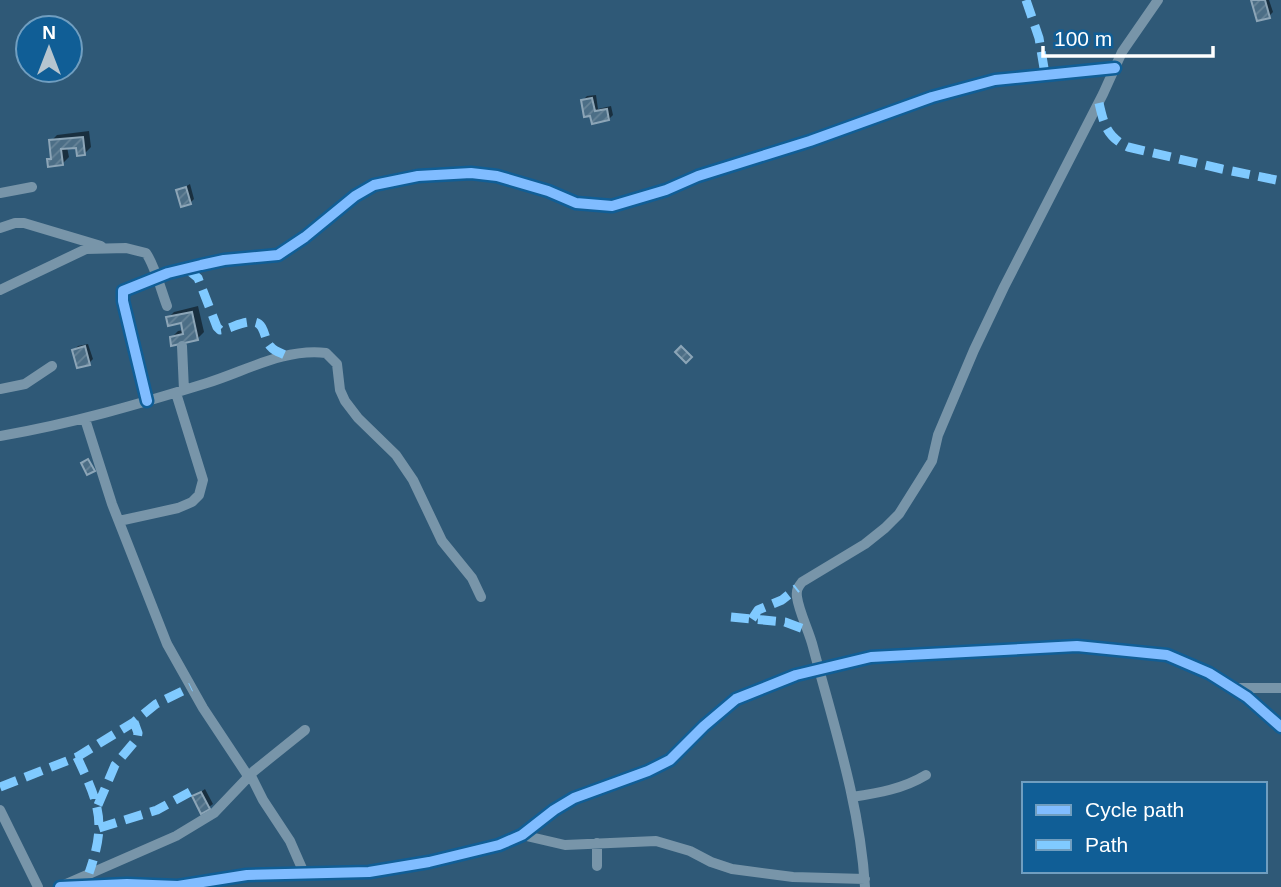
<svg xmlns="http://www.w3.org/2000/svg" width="1281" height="887" font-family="Arial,sans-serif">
	<defs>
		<pattern id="building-hatch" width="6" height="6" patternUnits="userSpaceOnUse" patternTransform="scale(1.75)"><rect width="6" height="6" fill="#4c6e86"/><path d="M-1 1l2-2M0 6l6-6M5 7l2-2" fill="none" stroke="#678498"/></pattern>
	</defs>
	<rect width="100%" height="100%" fill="#2f5977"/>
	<path fill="#0007" d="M1253,0H1269L1273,12L1269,16Z
		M596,95L598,109L611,106L613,115L609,119L593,122L583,100L587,96Z
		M89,131L91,147L84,154L78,146L67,147L69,157L62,164L49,160L52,156L51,141L57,135Z
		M190,184L194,199L190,203L178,191Z
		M198,306L204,332L198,338H171L178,331L184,330L182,321L168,318L174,312Z
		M88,344L93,359L89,363L74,350L78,346Z
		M205,789L213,804L202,812L194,797Z"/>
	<path fill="url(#building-hatch)" stroke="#8ca5b7" stroke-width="2" d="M1251,0H1265L1270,18L1257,21Z
		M592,98L595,111L607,109L609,120L592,124L590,116L584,117L581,100Z
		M83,137L85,155L77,156L76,148L61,149L63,165L48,167L47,159H51L49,140Z
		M186,187L191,204L181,207L176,190Z
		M192,312L198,340L171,346L170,337L183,334L181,323L168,326L166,317Z
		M85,346L90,365L77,368L72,350Z
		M681,346L692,357L686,363L675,352Z
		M88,459L95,471L87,475L81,463Z
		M201,792L210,809L201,814L192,796Z"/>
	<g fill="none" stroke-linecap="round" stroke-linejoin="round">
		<path stroke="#7895a9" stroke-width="10" d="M0,193L32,187
			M0,228L15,223H24L101,246
			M0,290L86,249L126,248L146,253C155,266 161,290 167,306
			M182,346L184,390
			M0,389L25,384L52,366
			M147,401L123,301V291L168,273L201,265L224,260L278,255L305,237L355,196L374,185L418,176L471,173L497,176L548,191L576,203L612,206L666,190L698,176L810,141L932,97L995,80L1115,68
			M85,419L112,504L167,644L203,708L248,776
			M0,436C71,424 139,404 207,383C246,371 284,348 326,353L337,364L340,390L345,401L358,418L396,455L413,480L442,541L472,578L481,597
			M119,521L178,508L192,502L199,495L203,480L176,393
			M1234,688H1281
			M250,774L263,800L290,841L304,873
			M852,797C878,793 903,789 926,775
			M0,810L38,887
			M522,835L565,845L656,841L690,851L711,862L732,869L793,877L865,879
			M597,866V843
			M66,884L176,836L214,813L254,771L305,730
			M60,887L127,884L178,886L247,875L369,872L429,862L499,845L522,835L554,810L574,798L648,771L670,760L704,726L736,699L796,675L871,657L1077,646L1167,655L1209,673L1247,697L1281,727
			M865,887C860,805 834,726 813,647C809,631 799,612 797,597C796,590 798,587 802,582L865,544L885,528L899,514L921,479L932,461L938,435L974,350L1004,287L1103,94L1122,52L1158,0"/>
		<path stroke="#80caff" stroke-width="9" stroke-dasharray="18 9" stroke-linecap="butt" d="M1026,0L1039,38L1045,74
			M1099,103C1104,125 1107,137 1128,147L1222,169L1281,181
			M187,269L198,278L217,327L220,330C231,329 241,321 253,322C266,322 263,340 271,347C274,351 281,353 285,355
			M731,617L785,622L809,631
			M752,619L758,610L782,600L797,588
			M77,757C99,804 107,822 89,873
			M0,787L77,757L134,722L156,704L191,687
			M98,805L115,765L137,739L138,733L134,722
			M99,828L157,810L190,792"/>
		<defs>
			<path id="cycleway" d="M147,401L123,301V291L168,273L201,265L224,260L278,255L305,237L355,196L374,185L418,176L471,173L497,176L548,191L576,203L612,206L666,190L698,176L810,141L932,97L995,80L1115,68
				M60,887L127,884L178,886L247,875L369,872L429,862L499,845L522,835L554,810L574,798L648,771L670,760L704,726L736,699L796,675L871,657L1077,646L1167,655L1209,673L1247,697L1281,727"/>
		</defs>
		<use href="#cycleway" stroke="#105e96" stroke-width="15"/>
		<use href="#cycleway" stroke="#80bcff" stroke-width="10"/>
	</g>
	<rect x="1022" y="782" width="245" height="91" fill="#105e96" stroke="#709ec0" stroke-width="2"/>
	<rect x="1036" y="805" width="35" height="10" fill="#80bcff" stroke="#709ec0" stroke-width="2"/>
	<text x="1085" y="817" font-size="21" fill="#ffffff">Cycle path</text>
	<rect x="1036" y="840" width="35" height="10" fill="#80caff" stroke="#709ec0" stroke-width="2"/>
	<text x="1085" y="852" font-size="21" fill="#ffffff">Path</text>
	<g transform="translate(49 49)"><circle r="33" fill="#105e96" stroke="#709ec0" stroke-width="2"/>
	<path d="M0-5L12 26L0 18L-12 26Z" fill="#b6c5cf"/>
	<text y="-10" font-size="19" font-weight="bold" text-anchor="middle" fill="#ffffff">N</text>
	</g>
	<path d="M1043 46v10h170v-10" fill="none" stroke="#ffffff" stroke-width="3.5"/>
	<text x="1054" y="46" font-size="21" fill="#ffffff" stroke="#105e96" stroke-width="5" paint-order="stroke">100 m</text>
</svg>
